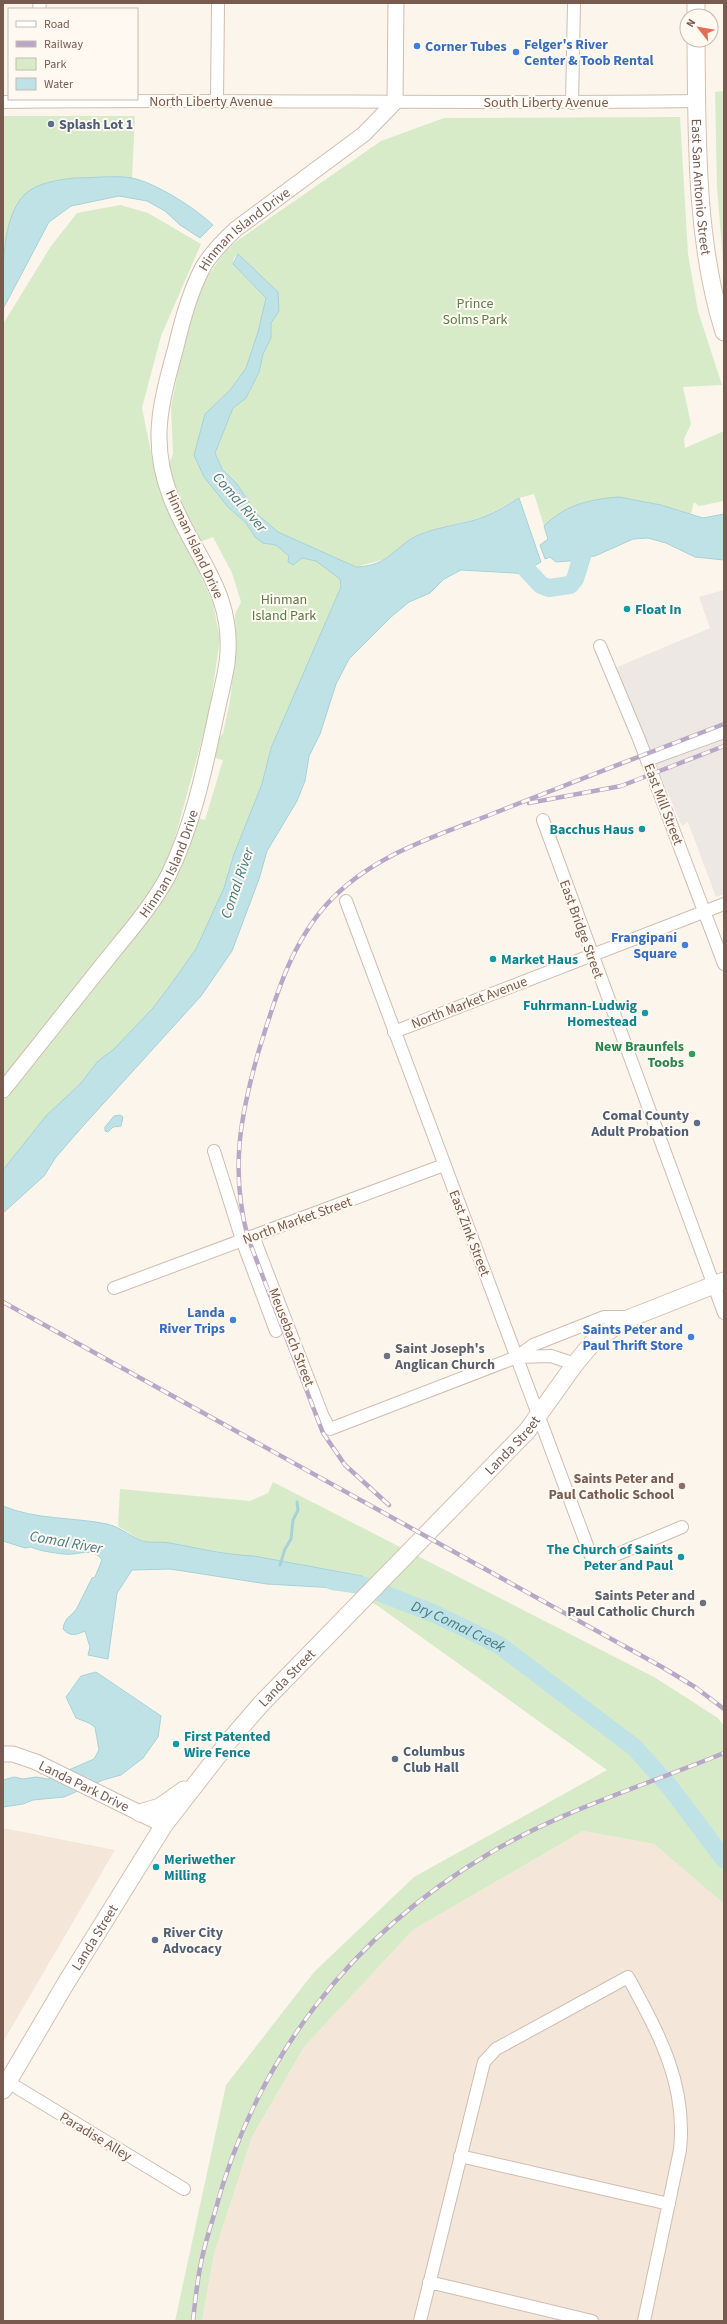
<svg xmlns="http://www.w3.org/2000/svg" width="727" height="2324" font-family="'Source Sans 3',sans-serif">
	<rect width="100%" height="100%" fill="#fcf5eb"/>
	<path fill="#f4e7da" d="M3,1828L115,1850L3,2042Z
		M583,1831L654,1844L724,1904V2321H202L214,2254L252,2137L304,2047L413,1930Z"/>
	<path fill="#eee8e4" d="M724,590V894L716,897L688,822L682,826L615,668L710,628L699,597Z"/>
	<path fill="#d8ebc9" d="M724,91V275L717,187L715,92Z
		M3,116H135L132,178L54,180L4,245L3,252Z
		M680,117L688,254L698,311L722,385L683,387L691,424L684,439L685,448L724,431V501L699,506L694,502L691,514L661,505L619,497L555,516L544,526L534,494L519,498L484,517L425,532L409,540L389,558L356,567L278,532L257,514L237,484L222,469L215,453L233,408L246,398L259,372L263,354L271,338L270,323L279,311L253,269L238,254L234,258L233,264L266,298L258,332L246,368L231,389L205,414L202,428L228,507L246,523L255,537L263,543L276,545L289,556L288,562L293,564L302,558L316,561L340,579L341,587L271,748L262,784L234,854L224,888L196,949L172,983L153,1008L114,1049L98,1061L81,1083L46,1116L3,1170V1101L142,924L198,818L205,820L223,760L215,758V755L218,740L223,733L230,701L236,644L235,614L241,602L232,573L213,537L200,542L177,495L168,466L173,454L171,407L188,321L198,290L223,254L234,243L381,141L444,118Z
		M120,205L148,213L201,244L161,336L142,408L155,472L171,518L195,563L213,603L220,639L209,714L173,845L158,882L3,1081V324L51,246L77,213Z
		M273,1482L654,1677L718,1718L724,1726V1904L654,1844L583,1831L413,1930L304,2047L252,2137L214,2254L202,2321H175L226,2085L314,1972L414,1877L607,1770L354,1589L361,1576L254,1556L237,1555L168,1543H154L140,1540L118,1526L120,1489L250,1501L268,1493Z"/>
	<path fill="#bfe2e6" stroke="#a6d2d8" d="M76,178C94,178 115,175 132,178C156,183 195,208 213,225L200,238L180,225L165,211L147,201L119,196L71,206L49,222L3,309C3,275 0,219 25,194C37,183 60,179 76,178Z
		M238,254L278,292L279,311L271,323V338L263,354L259,372L246,398L233,408L215,453L222,469L237,484L257,514L278,532L356,567C383,566 389,555 408,541C425,528 463,525 484,517C496,512 508,505 519,498L541,562L530,568L528,575L515,573L461,570L444,579L430,593L409,602L391,617L349,659L336,684L320,734L309,756L305,781L297,801L267,851L259,879L232,951L201,996L83,1126L56,1157L44,1176L3,1213V1170L46,1116L81,1083L98,1061L114,1049L153,1008L172,983L196,949L224,888L234,854L262,784L271,748L341,587L340,579L316,561L302,558L293,565L288,562L289,556L276,545L263,543L255,537L246,523L228,507L204,477L194,455L205,414L231,389L246,368L258,332L266,298L233,264Z
		M619,497L661,505L703,518L724,514V560L695,557L666,543L648,538L633,539L595,556L583,557L580,560L556,562L550,557L545,559L540,545L548,539L544,526C565,505 590,499 619,497Z
		M120,1115L123,1117L121,1126L113,1127L108,1132L105,1131V1127L114,1116Z
		M3,1506C36,1520 73,1517 107,1524C120,1527 128,1535 140,1540C149,1544 160,1541 170,1543C198,1548 225,1555 254,1556L362,1576L354,1589L267,1584L170,1569L132,1570L117,1593L108,1659L88,1655L90,1647L85,1631C76,1635 70,1637 63,1629C65,1615 74,1616 78,1606C83,1597 87,1587 92,1578L95,1577L102,1560C93,1546 77,1556 64,1554C54,1553 40,1551 31,1547L25,1548L3,1541Z
		M96,1672L161,1716L158,1737L143,1758L121,1775L103,1780L64,1797L33,1800L23,1804L3,1807V1780L14,1777L23,1779L36,1777L48,1779L94,1759L99,1750L95,1727L89,1723L76,1718L66,1697L81,1676Z"/>
	<g fill="none" stroke-linecap="round" stroke-linejoin="round">
		<path stroke="#a6d2d8" stroke-width="3" d="M280,1565L285,1549L291,1539L293,1520L298,1510L297,1502"/>
		<g stroke="#bfe2e6" stroke-width="18">
			<path d="M513,555L541,585L549,588L570,585L575,579L589,534"/>
			<path id="s1" d="M332,1581L361,1585L435,1614L499,1645L634,1747L669,1786L724,1859"/>
		</g>
		<defs>
			<path id="minor" d="M39,9L40,3
				M217,100L218,3
				M3,102C234,99 465,104 697,101
				M572,103L574,3
				M600,646L639,739L724,964
				M647,760L724,732
				M543,820L724,1313
				M346,901L594,1564L682,1527
				M394,1032L724,904
				M214,1151L242,1240L276,1331
				M253,1236L323,1417L330,1429L517,1357L533,1345L604,1317H629
				M114,1288L444,1165
				M517,1357L551,1356L575,1364
				M8,2082L184,2189
				M460,2156L669,2204
				M429,2282L592,2321
				M420,2321L484,2062L496,2049L628,1977C659,2034 687,2084 680,2150L644,2321"/>
			<g id="tertiary">
				<path id="s2" d="M3,1090C38,1046 73,1002 108,958C129,932 152,906 168,876C192,828 204,772 215,720C219,701 224,682 227,663C236,592 194,558 171,498C149,442 161,402 176,347C182,321 189,294 202,269C210,254 223,241 236,229L364,134L395,102L396,3"/>
				<path id="s3" d="M3,1754H13L36,1762L164,1825"/>
			</g>
			<g id="secondary">
				<path d="M696,3V16"/>
				<path id="s4" d="M696,40C697,136 695,240 724,332"/>
				<path d="M140,1813L160,1807L184,1790"/>
				<path id="s5" d="M3,2090L66,1983L164,1825L230,1740L261,1704L527,1431L575,1364L594,1341L625,1320L724,1281"/>
			</g>
		</defs>
		<use href="#minor" stroke="#cfbdb0" stroke-width="14"/>
		<use href="#tertiary" stroke="#cfbdb0" stroke-width="17"/>
		<use href="#secondary" stroke="#d5bfb0" stroke-width="19"/>
		<use href="#minor" stroke="#fff" stroke-width="12"/>
		<use href="#tertiary" stroke="#fff" stroke-width="15"/>
		<use href="#secondary" stroke="#fff" stroke-width="17"/>
		<defs>
			<path id="rail" d="M529,803L621,786L724,746
				M3,1302L662,1667L695,1687L724,1709
				M389,1505L345,1465L323,1433L248,1238C230,1171 240,1116 259,1050C275,999 290,945 327,904C372,854 438,836 497,812C573,782 648,753 724,724
				M193,2321C195,2302 197,2282 201,2263C204,2247 209,2231 214,2215C255,2059 351,1935 490,1853C563,1810 646,1785 724,1753"/>
		</defs>
		<use href="#rail" stroke="#b8a8c7" stroke-width="4.5"/>
		<use href="#rail" stroke="#fff9f2" stroke-width="3" stroke-dasharray="9" stroke-linecap="butt"/>
	</g>
	<g fill="#3f7fe0" stroke="#fff9f2" stroke-width="1.5">
		<circle cx="417" cy="46" r="4"/>
		<circle cx="516" cy="52" r="4"/>
		<circle cx="685" cy="945" r="4"/>
		<circle cx="233" cy="1320" r="4"/>
		<circle cx="691" cy="1337" r="4"/>
	</g>
	<g fill="#5c6f8a" stroke="#fff9f2" stroke-width="1.5">
		<circle cx="51" cy="124" r="4"/>
		<circle cx="697" cy="1123" r="4"/>
		<circle cx="395" cy="1759" r="4"/>
		<circle cx="155" cy="1940" r="4"/>
	</g>
	<g fill="#0f9aa8" stroke="#fff9f2" stroke-width="1.5">
		<circle cx="627" cy="609" r="4"/>
		<circle cx="642" cy="829" r="4"/>
		<circle cx="493" cy="959" r="4"/>
		<circle cx="645" cy="1013" r="4"/>
		<circle cx="681" cy="1557" r="4"/>
		<circle cx="176" cy="1744" r="4"/>
		<circle cx="156" cy="1867" r="4"/>
	</g>
	<circle fill="#2e9e5b" stroke="#fff9f2" stroke-width="1.5" cx="692" cy="1054" r="4"/>
	<g fill="#6b7280" stroke="#fff9f2" stroke-width="1.5">
		<circle cx="387" cy="1356" r="4"/>
		<circle cx="703" cy="1603" r="4"/>
	</g>
	<circle fill="#8d6e63" stroke="#fff9f2" stroke-width="1.5" cx="682" cy="1486" r="4"/>
	<g text-anchor="middle" stroke-width="4" stroke-linejoin="round" paint-order="stroke">
		<g font-size="14" font-weight="bold" fill="#366cbe" stroke="#fff9f2" text-anchor="end">
			<text x="524" y="49" text-anchor="start">Felger's River<tspan x="524" dy="16">Center &amp; Toob Rental</tspan></text>
			<text x="425" y="51" text-anchor="start">Corner Tubes</text>
			<text x="677" y="942">Frangipani<tspan x="677" dy="16">Square</tspan></text>
			<text x="225" y="1317">Landa<tspan x="225" dy="16">River Trips</tspan></text>
			<text x="683" y="1334">Saints Peter and<tspan x="683" dy="16">Paul Thrift Store</tspan></text>
		</g>
		<g font-size="14" fill="#785b4e" stroke="#fff9f2">
			<text x="211" y="106">North Liberty Avenue</text>
			<text x="546" y="107">South Liberty Avenue</text>
			<text dy="5" stroke="none"><textPath href="#s4" startOffset="147">East San Antonio Street</textPath></text>
			<text dy="5" stroke="none"><textPath href="#s2" startOffset="965">Hinman Island Drive</textPath></text>
			<text transform="translate(195 544) rotate(65)" y="5">Hinman Island Drive</text>
			<text transform="translate(664 804) rotate(69)" y="5">East Mill Street</text>
			<text dy="5" stroke="none"><textPath href="#s2" startOffset="282">Hinman Island Drive</textPath></text>
			<text transform="translate(582 929) rotate(70)" y="5">East Bridge Street</text>
			<text transform="translate(469 1002) rotate(-21)" y="5">North Market Avenue</text>
			<text transform="translate(297 1220) rotate(-20)" y="5">North Market Street</text>
			<text transform="translate(470 1233) rotate(69)" y="5">East Zink Street</text>
			<text transform="translate(292 1337) rotate(69)" y="5">Meusebach Street</text>
			<text dy="5" stroke="none"><textPath href="#s5" startOffset="826">Landa Street</textPath></text>
			<text dy="5" stroke="none"><textPath href="#s5" startOffset="502">Landa Street</textPath></text>
			<text dy="5" stroke="none"><textPath href="#s3" startOffset="88">Landa Park Drive</textPath></text>
			<text dy="5" stroke="none"><textPath href="#s5" startOffset="178">Landa Street</textPath></text>
			<text transform="translate(96 2136) rotate(31)" y="5">Paradise Alley</text>
		</g>
		<g font-size="14" font-weight="bold" fill="#4e5e75" stroke="#fff9f2" text-anchor="start">
			<text x="59" y="129">Splash Lot 1</text>
			<text x="689" y="1120" text-anchor="end">Comal County<tspan x="689" dy="16">Adult Probation</tspan></text>
			<text x="403" y="1756">Columbus<tspan x="403" dy="16">Club Hall</tspan></text>
			<text x="163" y="1937">River City<tspan x="163" dy="16">Advocacy</tspan></text>
		</g>
		<g font-size="14" fill="#587d46" stroke="#fff9f2">
			<text x="475" y="308">Prince<tspan x="475" dy="16">Solms Park</tspan></text>
			<text x="284" y="604">Hinman<tspan x="284" dy="16">Island Park</tspan></text>
		</g>
		<g font-size="14" font-weight="bold" fill="#0d838f" stroke="#fff9f2" text-anchor="start">
			<text x="635" y="614">Float In</text>
			<text x="634" y="834" text-anchor="end">Bacchus Haus</text>
			<text x="501" y="964">Market Haus</text>
			<text x="637" y="1010" text-anchor="end">Fuhrmann-Ludwig<tspan x="637" dy="16">Homestead</tspan></text>
			<text x="673" y="1554" text-anchor="end">The Church of Saints<tspan x="673" dy="16">Peter and Paul</tspan></text>
			<text x="184" y="1741">First Patented<tspan x="184" dy="16">Wire Fence</tspan></text>
			<text x="164" y="1864">Meriwether<tspan x="164" dy="16">Milling</tspan></text>
		</g>
		<g font-size="14" font-weight="bold" fill="#27864d" stroke="#fff9f2" text-anchor="end">
			<text x="684" y="1051">New Braunfels<tspan x="684" dy="16">Toobs</tspan></text>
		</g>
		<g font-size="14" font-weight="bold" fill="#5b616d" stroke="#fff9f2" text-anchor="start">
			<text x="395" y="1353">Saint Joseph's<tspan x="395" dy="16">Anglican Church</tspan></text>
			<text x="695" y="1600" text-anchor="end">Saints Peter and<tspan x="695" dy="16">Paul Catholic Church</tspan></text>
		</g>
		<g font-size="14" font-weight="bold" fill="#785e54" stroke="#fff9f2" text-anchor="end">
			<text x="674" y="1483">Saints Peter and<tspan x="674" dy="16">Paul Catholic School</tspan></text>
		</g>
		<g font-size="15" font-style="italic" fill="#447b83" stroke="#fff9f2">
			<text transform="translate(240 502) rotate(49)" y="5">Comal River</text>
			<text transform="translate(237 883) rotate(-71)" y="5">Comal River</text>
			<text transform="translate(66 1542) rotate(10)" y="5">Comal River</text>
			<text dy="5" stroke="none"><textPath href="#s1" startOffset="135">Dry Comal Creek</textPath></text>
		</g>
	</g>
	<rect width="727" height="2324" fill="none" stroke="#785b4e" stroke-width="8"/>
	<rect x="8" y="8" width="130" height="92" fill="#fff9f2" stroke="#c9bab0"/>
	<rect x="16" y="21" width="20" height="6" fill="#ffffff" stroke="#c9bab0"/>
	<text x="44" y="28" font-size="12" fill="#785b4e">Road</text>
	<rect x="16" y="41" width="20" height="6" fill="#b8a8c7" stroke="#c9bab0"/>
	<text x="44" y="48" font-size="12" fill="#785b4e">Railway</text>
	<rect x="16" y="58" width="20" height="12" fill="#d8ebc9" stroke="#c9bab0"/>
	<text x="44" y="68" font-size="12" fill="#785b4e">Park</text>
	<rect x="16" y="78" width="20" height="12" fill="#bfe2e6" stroke="#c9bab0"/>
	<text x="44" y="88" font-size="12" fill="#785b4e">Water</text>
	<g transform="translate(699 28) rotate(301)"><circle r="19" fill="#fff9f2" stroke="#c9bab0"/>
	<path d="M0-3L7 15L0 10L-7 15Z" fill="#e26f55"/>
	<text y="-6" font-size="11" font-weight="bold" text-anchor="middle" fill="#785b4e">N</text>
	</g>
</svg>
